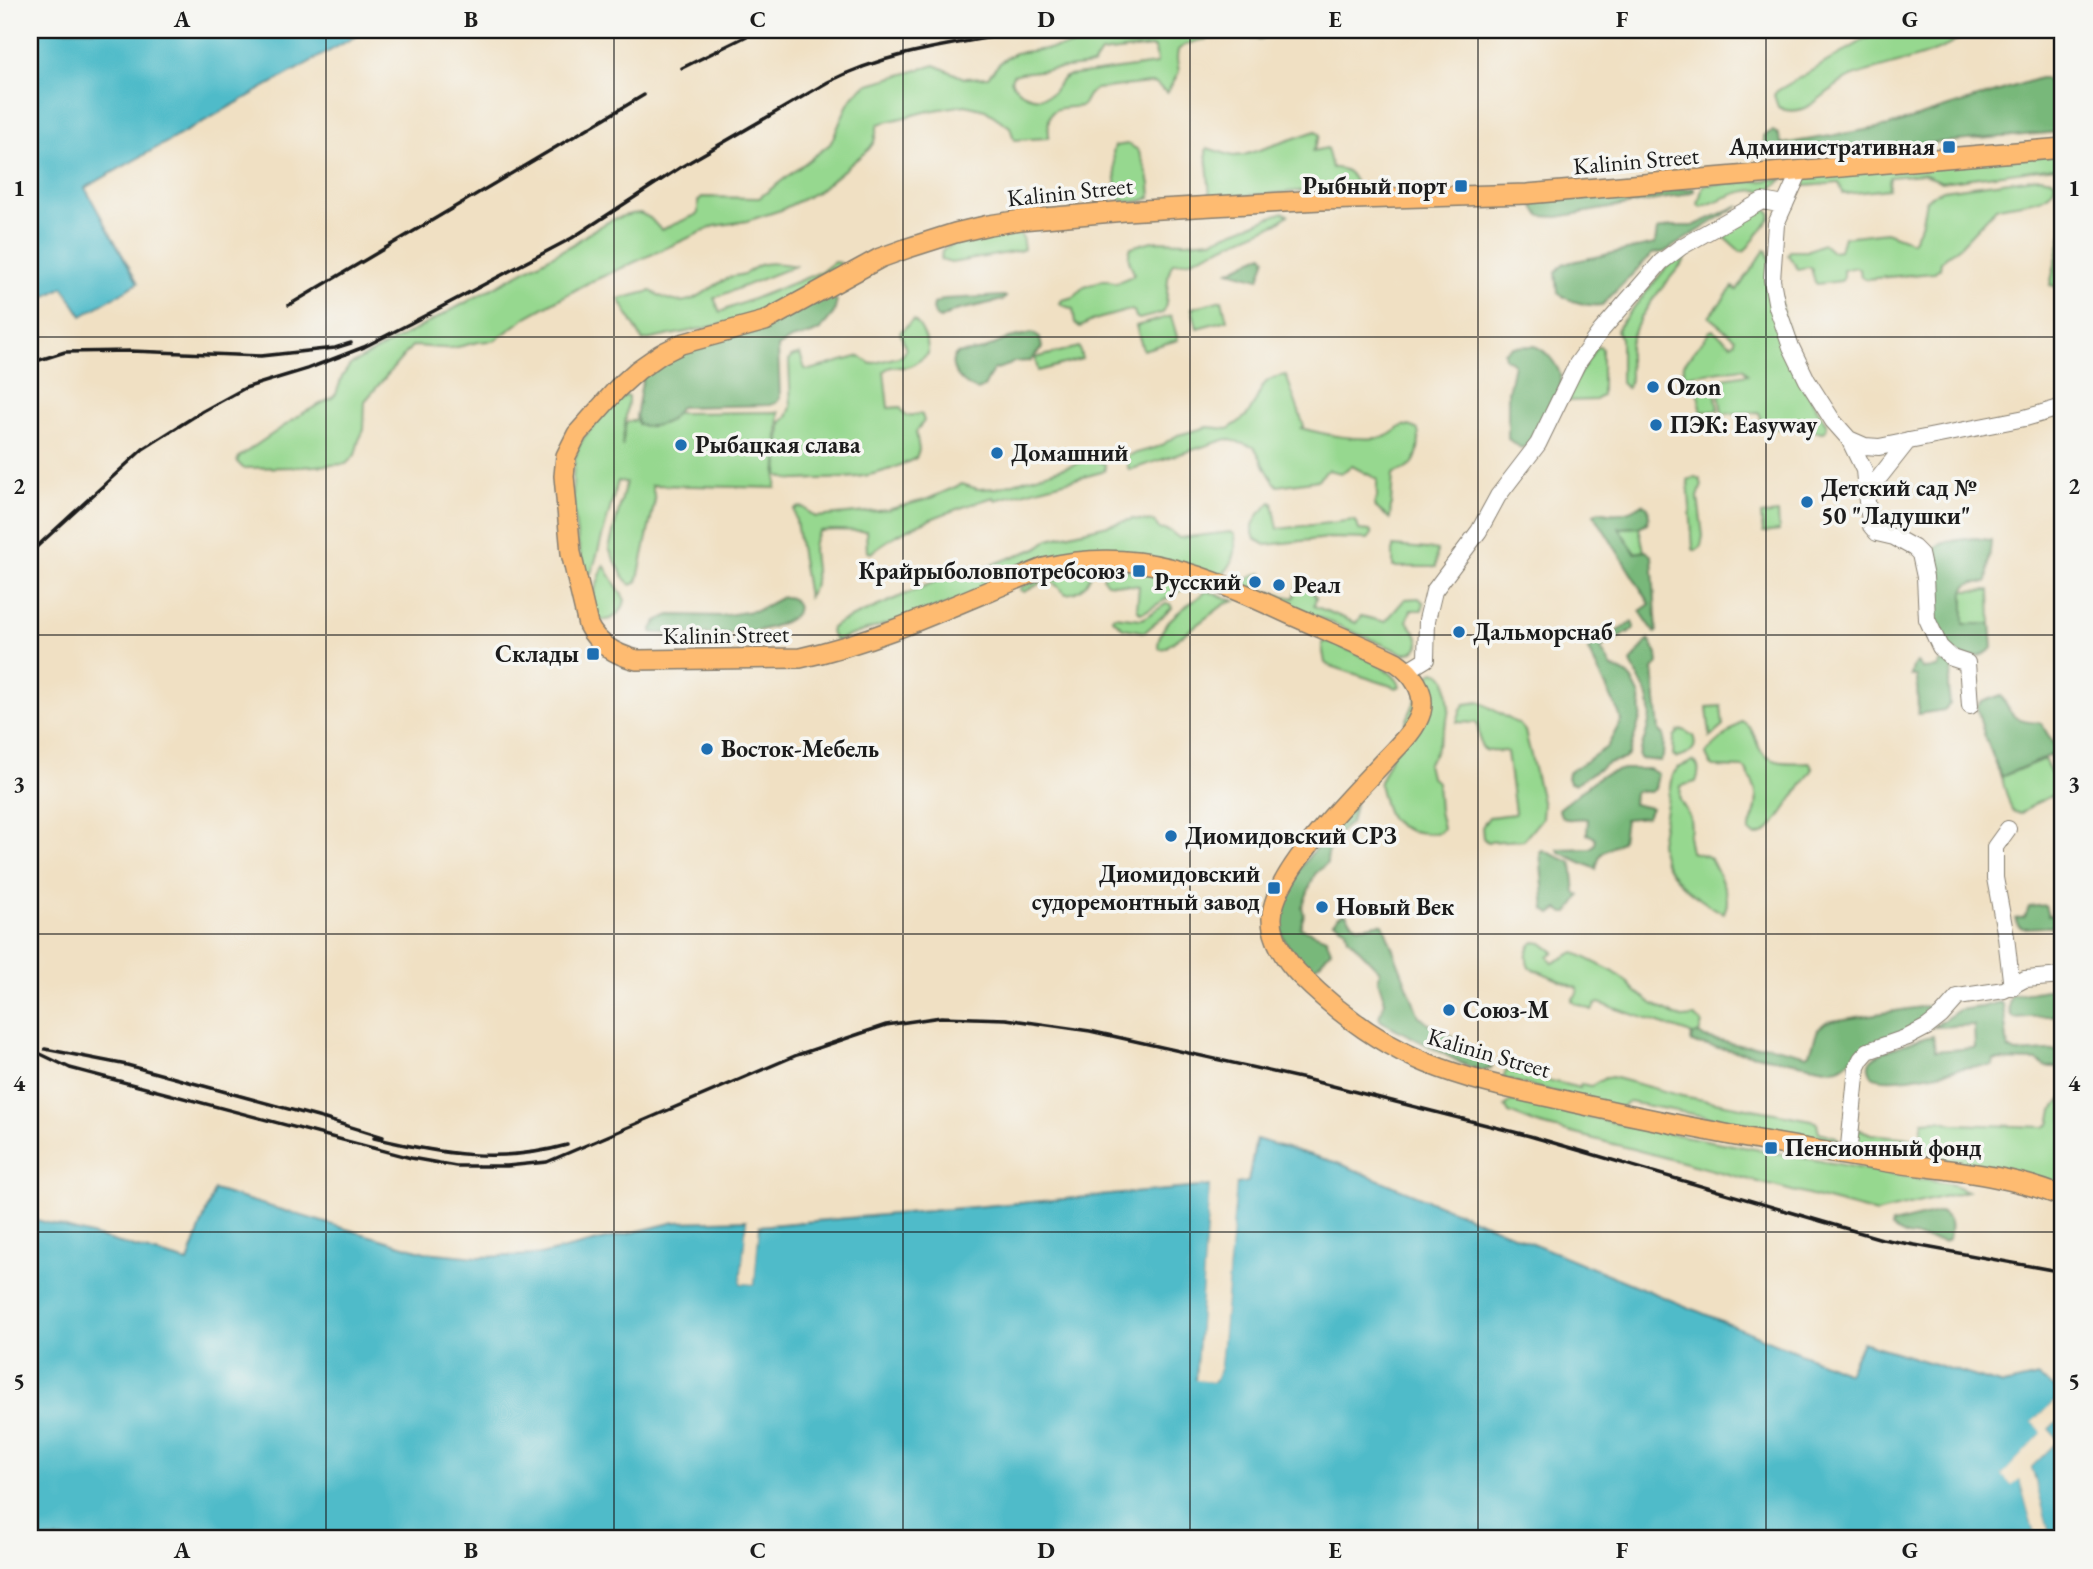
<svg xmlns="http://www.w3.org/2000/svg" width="2093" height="1569" font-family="'EB Garamond',serif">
	<rect width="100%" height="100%" fill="#f6f6f2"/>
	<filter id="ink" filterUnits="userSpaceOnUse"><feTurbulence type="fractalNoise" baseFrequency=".0143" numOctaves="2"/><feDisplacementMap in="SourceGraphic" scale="14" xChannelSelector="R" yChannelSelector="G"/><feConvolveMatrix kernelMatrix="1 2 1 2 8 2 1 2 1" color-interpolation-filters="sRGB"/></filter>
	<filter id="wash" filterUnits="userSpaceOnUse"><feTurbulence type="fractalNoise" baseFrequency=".00686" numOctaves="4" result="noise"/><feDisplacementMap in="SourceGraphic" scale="28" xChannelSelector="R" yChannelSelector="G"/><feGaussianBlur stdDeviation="1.57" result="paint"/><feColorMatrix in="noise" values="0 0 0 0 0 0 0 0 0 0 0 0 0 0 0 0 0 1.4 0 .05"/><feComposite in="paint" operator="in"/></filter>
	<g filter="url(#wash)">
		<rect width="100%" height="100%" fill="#f0e0c3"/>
		<path fill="#96d88f" stroke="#597a56" stroke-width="2" fill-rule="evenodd" d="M1195,30C1211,30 1253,25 1265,37L1260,39C1240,36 1193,36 1178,50L1177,58L1179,72L1167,93L1156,84L1150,83L1096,89L1088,95L1082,106C1055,109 1046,105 1049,136L1047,138L1014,140L1010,127L985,110L965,105L929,111L878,124L874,142L869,149L817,192L781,210L747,221L715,226L586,284L528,316L494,341C475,340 468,346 451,348C438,349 424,346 412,346L365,401L364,430L359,440L355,455L346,464L299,467L243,468L237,462L239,457L303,413L332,398L336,394L342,377L350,365L572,245C592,230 615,214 640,213L650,218L661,230L698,214V201L702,197L759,198L830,144C843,122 844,96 869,84L935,65L964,78L988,77C996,67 1003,58 1015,53ZM1151,47L1155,49L1157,62L1155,64L1068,76C1056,81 1057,92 1049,95C1034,102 1017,93 1011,80L1013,75L1020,73L1093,65L1101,53Z
			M1881,30H1968C1950,56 1878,65 1849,78C1826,88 1806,122 1778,107L1774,95L1777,91Z
			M1316,131L1320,135L1313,151L1327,148L1332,168C1347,167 1351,173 1357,185V188L1298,191L1212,199L1210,196L1206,151L1207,148L1233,156L1244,155Z
			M1128,144L1138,150C1144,164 1153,182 1150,198C1142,202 1125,204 1118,198L1113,152L1115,146Z
			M2063,153V166L1942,182L1923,174L1890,177L1888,189L1846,194L1843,193L1839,183L1806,186L1803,184L1806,176Z
			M2040,177L2052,179L2055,182C2054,205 2011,202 1996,208L1961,245L1941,261L1940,268L1933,273L1866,279L1861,277L1860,270L1856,267L1843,270V279L1841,281L1817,284L1815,282L1811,268L1809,267L1798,269L1788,255L1790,251H1807L1823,244L1831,251L1840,250L1844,237L1886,232L1912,242L1921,225L1926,201L1935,193L1943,190Z
			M1783,179L1767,192C1746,185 1722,200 1701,207L1698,205L1703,185Z
			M1761,209L1768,210L1771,213L1770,218L1745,251L1741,252L1722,235L1720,232Z
			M1283,212L1288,215L1278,223L1189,261L1173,263C1164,276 1170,302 1163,313L1139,319L1136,317L1134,311L1130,310L1094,320L1080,327L1075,323L1073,309L1062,305L1060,303L1062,300L1074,297L1082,288L1103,280H1107L1116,283L1132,276L1134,273C1130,263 1126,257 1131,247L1152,241L1186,242L1212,240Z
			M2063,231V288L2050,285Z
			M1019,234L1022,236L1024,249L1019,251L951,263L941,260L942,250L954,244L965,241Z
			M1765,250L1767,251L1801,382L1827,425L1826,430L1824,432L1764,427L1761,424L1760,414L1758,412L1722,414L1717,379L1748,374L1743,368L1685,376L1683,374L1684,364L1710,331L1713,330L1731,344L1735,342V338L1709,317L1733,287L1737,290Z
			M1684,254L1686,256L1685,260C1664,286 1639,311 1630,344C1626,357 1634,377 1627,388L1621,383V338L1617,332L1618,327L1673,259Z
			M834,262L840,263L842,268C817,283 792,300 765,311C726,327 683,331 643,341L619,299L651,291C688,314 696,295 728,278C733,275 739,276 744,274C751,271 755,266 763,264C774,262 785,264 795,266L714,298L720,312L821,272Z
			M1222,300L1227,320L1197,328L1192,308Z
			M1171,316L1178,340L1143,350L1136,326Z
			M913,320C922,325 929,344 928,354C923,358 913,366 907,367C897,368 892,364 884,371L888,408L900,407L906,416L920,414L922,415L924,421L916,432L919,450L916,458C881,476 855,479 816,479C803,480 789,482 778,475L781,423L788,415L791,407L789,361L791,357L800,354L805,369L810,370L860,356L871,364L902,356L906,350L900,332Z
			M1597,346H1600L1602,349V395L1596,400L1567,401L1566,395Z
			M1079,347L1082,359L1038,371L1035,358Z
			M1286,375L1304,426L1301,428C1327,435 1351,440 1379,438C1397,437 1398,417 1418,430C1420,440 1419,460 1409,467C1404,470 1398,471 1393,474L1390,519L1375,507L1374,504L1377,498V479L1352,466L1341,473L1328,470L1317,480L1312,481L1278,486C1270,480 1261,457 1254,447L1227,439L1129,470L1126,459L1129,455L1158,447L1178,435L1208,427L1228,429C1236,424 1245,419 1250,411C1264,390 1257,379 1286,375Z
			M1714,383L1718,410L1701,412L1697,385Z
			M625,395L628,397V401L622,447L626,422L677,413L779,412L776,488L652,485L655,500L638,579L636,583L631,585L624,578L609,549L626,482L618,481L595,562L591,573L586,578C577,545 563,468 583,439C594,423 611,409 625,395Z
			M1092,459L1105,464V470L1102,472L995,500L994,497C958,508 898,528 871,553L867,552L866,531C850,531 836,529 820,531C805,546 820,569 814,587C813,588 809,595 808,597L794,509C806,503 807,513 816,517L887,510L928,499L962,484L978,489L997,488Z
			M1695,477L1700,479L1702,485L1698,497L1703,536L1701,546L1695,551L1693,549L1688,480Z
			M1271,502L1273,503L1278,529L1354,520L1357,523L1359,530L1370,531L1372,534L1368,539L1329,538L1266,545L1255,539L1253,533V525L1259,514Z
			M1778,513L1779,531L1763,533L1761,515Z
			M1133,519L1155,522L1159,529L1170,531L1179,538L1231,532L1235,535C1237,552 1234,566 1220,576L1108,553L836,640L830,632L831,628L839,623L971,566L983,568L1037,548L1049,539Z
			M1639,527L1644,551L1636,553L1618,528Z
			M1393,546L1437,550L1436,567H1393Z
			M604,565L625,600C623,613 609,625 596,618L588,601L594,592Z
			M1087,569L1091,574C1086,587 1079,593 1066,594L1049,579L1024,592L1020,590V588L1046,576Z
			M1108,569C1131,569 1162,573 1182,585L1183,589L1144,612L1140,613L1137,608L1139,586L1107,583L1103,578Z
			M1262,573L1261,590L1294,598L1298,584L1301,582L1308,587L1316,597L1314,606L1356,623L1361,616L1385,622L1405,599L1419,598L1424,603L1422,610H1411L1407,621C1416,633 1430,648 1405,654L1245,586L1244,581L1254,575Z
			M1990,590L1991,624H1964V591Z
			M1207,591L1235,601L1225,604L1165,648L1160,649L1158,646C1159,620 1188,606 1207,591Z
			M1166,604H1170L1172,608L1145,632L1123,628L1112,618L1114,616L1142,619Z
			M1325,641C1343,647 1395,667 1400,686L1397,688L1328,665L1325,663L1322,646V643Z
			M1434,671L1441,673L1446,680L1449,708L1447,720L1434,755L1427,764L1430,777L1437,782L1439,811L1443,828L1440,832C1431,835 1421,833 1412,831C1385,824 1386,808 1379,784L1425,678Z
			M1480,702L1520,725L1525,731L1543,805L1542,818L1524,840L1487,842L1483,838L1482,827L1489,817L1514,814L1515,813L1507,752L1506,751C1475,753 1483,748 1477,723L1457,722L1461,709L1465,704Z
			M1721,706L1723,726L1710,737L1707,707Z
			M1742,721C1751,726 1754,734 1757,743C1765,766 1790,763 1809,762L1813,769L1779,818C1773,826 1766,835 1755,836L1750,832C1749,825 1752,821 1754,815C1760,798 1755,785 1746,770L1743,768L1714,767L1711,765L1706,755L1707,752Z
			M1684,730L1693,736C1699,749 1689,755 1677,758L1673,755L1674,737L1679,731Z
			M2044,759L2060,792L2034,804L2020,814L2012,811L2001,777Z
			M1693,761C1701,765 1699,774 1696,782L1681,786L1680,800L1690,817L1691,830L1688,835L1691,852L1707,856L1711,859C1717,873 1735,899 1723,913C1707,905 1676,884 1668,868C1663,860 1661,851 1660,842L1672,775L1678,768Z
			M1534,942L1542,943L1554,952L1548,956L1553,963L1574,952L1614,972L1627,982L1636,992L1653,1004L1676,1016L1684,1018L1695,1017L1702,1023L1699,1034L1694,1035L1599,1003L1596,1004L1592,1010L1574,1003L1572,1000L1578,992L1577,988L1529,967C1525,958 1526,948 1534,942Z
			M1506,1070L1580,1088L1581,1084L1591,1086L1605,1078L1612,1077L1682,1096L1812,1120L1817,1123L1819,1132L1836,1137L1839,1140L1834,1141L1629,1102L1619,1108L1503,1079Z
			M2063,1098V1185L2019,1172L1861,1149L1856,1145L1857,1131L1859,1129L1871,1134L1920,1139L1923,1121L1939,1120L1954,1124L2045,1127L2050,1124L2053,1110Z
			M1511,1101L1639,1128L1953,1185L1967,1191L1876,1213L1537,1124L1509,1113L1505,1106Z"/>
		<path fill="#78b87a" stroke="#4a6a4b" stroke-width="2" d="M2040,78H2044L2048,81L2063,127L2060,132L1786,156L1772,152L1764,141V135L1773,131L1778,134L1781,142L1783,144L1889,126Z
			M1694,188V191L1679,196L1558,217L1540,216L1534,207L1535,200Z
			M1740,205L1664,252L1652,254L1602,305C1590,307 1567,301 1558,293L1556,272L1563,264L1655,244L1657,230L1671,226H1693Z
			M1263,254L1266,258L1259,279L1229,271Z
			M830,296L837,301L834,313L820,330L812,334L791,339L778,347L780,398L776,403L770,405L680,407C677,410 676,414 673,417C666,425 647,429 638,424L636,417L643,376L664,360Z
			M1004,296L1006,297L1003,300L955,311L940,319L936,317L933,309L934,304L944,299Z
			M1032,333L1040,338L1042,348L1030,361L1014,362L1009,365L993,370L984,387L978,390C964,386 945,368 956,354L983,350L1009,338Z
			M1534,346C1547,350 1563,370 1561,384C1560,393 1540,431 1534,438C1530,444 1527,446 1521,448L1508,439V392L1514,364L1505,358L1504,352L1512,347Z
			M1643,504L1648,507L1649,516L1647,523L1639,527L1619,528L1635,553L1646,551L1652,556L1657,631L1655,633L1640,611L1650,604L1594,514L1599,511C1615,516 1630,513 1643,504Z
			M1975,538L1991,540L1987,583C1978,583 1968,581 1964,591V624H1991L1993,648C1985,655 1974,659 1963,656C1928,647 1930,586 1927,558C1933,540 1959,540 1975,538Z
			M782,597C787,597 793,597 796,603C806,619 766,629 756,631C726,636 687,633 656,633L652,632V629L657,621L670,615L721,616L758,610Z
			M1632,622L1634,627L1633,630L1606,644L1601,649L1612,668L1627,674L1632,680L1640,696L1641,715L1629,755L1624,759L1608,763L1575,784L1570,783L1567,778L1568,773L1607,747L1621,721L1619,713L1588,650Z
			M1649,639L1657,654L1658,664L1653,669L1659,730L1664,735L1663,757L1660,761L1641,759L1639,756C1645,735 1656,714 1646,692C1641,682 1635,673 1631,662Z
			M1941,661C1961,665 1950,675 1948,687C1948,693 1950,699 1950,704L1944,710L1918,714L1917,676H1911L1913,666L1917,662L1923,669L1937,668Z
			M2001,695C2013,718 2014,722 2041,723L2058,752L2001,777L1984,734L1977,707L1981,702Z
			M1623,769H1649L1658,774L1655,789L1650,792L1636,791L1634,793L1633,804L1651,808L1647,817L1625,819L1622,841C1606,854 1601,845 1596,869L1559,852L1558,849L1591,848L1595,844L1596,838L1587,834L1588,819C1575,816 1561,826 1559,809L1600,776Z
			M1355,804L1351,823C1337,831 1327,848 1327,863L1315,874L1302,907L1304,915L1300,928L1326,938L1331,950L1320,963L1311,969C1300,964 1295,956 1288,946C1256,900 1327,837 1355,804Z
			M1542,850L1570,862L1572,864L1575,892L1580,896L1568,913H1564L1558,909L1551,914L1545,910L1540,852Z
			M2045,905L2048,915L2060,916L2063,905V926L2023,928L2019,927L2015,919L2025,917L2029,907Z
			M1345,913C1348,916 1350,920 1353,923C1363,931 1374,922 1383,924L1419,1016L1427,1023L1488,1056L1492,1063L1491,1068L1483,1071L1467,1066L1381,1021L1379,1017L1385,1002L1378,980L1380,971L1348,938L1346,929L1334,922L1338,917Z
			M2063,987V1015L2013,1018C2008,1013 2008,1002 2011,996Z
			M2000,1002L2003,1005L2008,1049L2016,1053L2063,1050V1067H2047L2037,1061L1993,1060L1992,1066C1985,1066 1977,1066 1970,1067C1948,1070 1890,1086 1872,1076C1869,1070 1867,1065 1871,1060C1877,1052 1922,1038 1933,1036L1935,1051L1975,1048L1974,1025L1933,1027L1959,1010L1981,1007Z
			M1933,1005L1937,1006L1939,1008L1924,1023L1865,1047L1845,1064L1839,1068L1831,1069L1691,1043L1692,1034H1699L1705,1038L1745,1046L1767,1045L1807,1055L1810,1053L1818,1029L1826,1022Z
			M1941,1212C1953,1218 1951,1228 1949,1239L1944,1242L1907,1236L1891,1228L1892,1224Z"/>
		<path fill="#4fbbc9" stroke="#366c72" stroke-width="2" d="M30,30H367L85,188L138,283L82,316L63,287L30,305Z
			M1256,1139L1338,1163L1848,1373L1862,1342L2003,1385L2038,1377L2063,1394L2033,1422L2043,1433L2003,1475L2012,1485L2020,1479L2036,1539H30V1218L188,1262L214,1190L425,1252L478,1257L540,1255L675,1222L747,1220L741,1283L754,1284L759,1226L1210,1186L1196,1379L1214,1382L1220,1367L1236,1184L1248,1182Z
			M2063,1415V1539H2051L2031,1467L2058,1440L2048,1429Z"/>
		<path fill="#f0e0c3" d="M1232,1184H1236L1220,1367L1214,1382L1196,1380L1210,1186H1213L1200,1377L1212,1378L1216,1366Z
			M747,1220H750L745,1280H751L756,1226H759L754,1284L741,1283Z
			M2063,1394V1399L2037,1422L2046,1431V1435L2007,1475L2013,1481L2019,1476L2023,1478L2040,1539H2036L2020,1480L2012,1486L2002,1475L2042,1433L2032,1422Z
			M2063,1412V1415L2048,1429L2058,1440L2031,1467L2051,1539H2048L2028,1467L2053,1440L2045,1431V1427Z"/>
	</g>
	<g filter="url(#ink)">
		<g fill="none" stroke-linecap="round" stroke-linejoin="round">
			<defs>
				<path id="minor" d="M1800,171L1776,224L1772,280L1777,307L1791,347L1807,380L1833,421L1849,439L1864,470L1867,502L1871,526L1877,533L1894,537L1914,548L1920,554L1925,577L1927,619L1940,647L1952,658L1967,663L1970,706
					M1849,439L1865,446L1879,447L2025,418L2063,407
					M1867,493L1908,441
					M1408,670L1426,659L1427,620L1434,591L1479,531L1498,496L1538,444L1577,364L1600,332L1661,262L1681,247L1762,201L1785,205
					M2008,829L1995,847V878L2006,937L2012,988
					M1848,1156L1857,1067L1861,1059L1868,1051L1908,1037L1927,1027L1941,1016L1958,997L2004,990L2025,979L2063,976"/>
				<path id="major" d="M2063,148L1527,194L1321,200L1125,211L1021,220L989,225L955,233L908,248L880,258L765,321L681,344L661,354L638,370L618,388L577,434L566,456L564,476L571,553L588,625C597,644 617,655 637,660L800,658C884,640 964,600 1044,568C1136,545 1207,576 1289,614C1325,630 1361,645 1396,662C1412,673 1426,691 1421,712C1416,730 1398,746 1386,759C1355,793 1273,872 1272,917C1271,938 1286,961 1300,975C1336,1011 1380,1044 1427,1063C1473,1082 1523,1091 1571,1102C1674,1125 1778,1145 1882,1161C1942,1170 2007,1173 2063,1197"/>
			</defs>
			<use href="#minor" stroke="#867e70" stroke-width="18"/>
			<use href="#major" stroke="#867e70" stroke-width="22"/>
			<use href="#minor" stroke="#fff" stroke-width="16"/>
			<use href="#major" stroke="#febb71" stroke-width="19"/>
			<path stroke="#1c1c1c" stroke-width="3.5" d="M682,68L759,30
				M289,305L644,95
				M30,363L65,352L131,351L261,356L335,348L351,343
				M30,553L143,449L203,411L245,388L307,369L364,347L411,323L572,238L681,167L828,82C890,50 963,43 1031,30
				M30,1049L70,1068L411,1158L456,1166H507L547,1162L797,1055L886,1025L941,1017L1006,1019L1090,1031L1309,1080L1530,1136L1882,1239L2063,1272
				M45,1049L127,1065L325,1119L383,1137
				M374,1138C441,1154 499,1164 567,1145"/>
		</g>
	</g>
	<path fill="none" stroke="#1c1c1c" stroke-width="2" stroke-opacity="0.55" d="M326,30V1539M614,30V1539M903,30V1539M1190,30V1539M1478,30V1539M1766,30V1539M30,337H2063M30,635H2063M30,934H2063M30,1232H2063"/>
	<g fill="#1f6fb2" stroke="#f6f6f2" stroke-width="2.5">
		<rect x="1942" y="140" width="14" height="14" rx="3.5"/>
		<rect x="1454" y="179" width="14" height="14" rx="3.5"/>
		<circle cx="1653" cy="387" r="7"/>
		<circle cx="1656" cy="425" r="7"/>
		<circle cx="681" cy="445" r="7"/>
		<circle cx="997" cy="453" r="7"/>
		<circle cx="1807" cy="502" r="7"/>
		<rect x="1132" y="564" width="14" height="14" rx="3.5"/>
		<circle cx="1255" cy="582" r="7"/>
		<circle cx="1279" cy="585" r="7"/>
		<circle cx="1459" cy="632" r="7"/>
		<rect x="586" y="647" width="14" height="14" rx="3.5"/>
		<circle cx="707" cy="749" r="7"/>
		<circle cx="1171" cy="836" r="7"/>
		<rect x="1267" y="881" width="14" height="14" rx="3.5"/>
		<circle cx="1322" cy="907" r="7"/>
		<circle cx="1449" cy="1010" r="7"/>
		<rect x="1764" y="1141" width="14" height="14" rx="3.5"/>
	</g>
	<g text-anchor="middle" stroke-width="7" stroke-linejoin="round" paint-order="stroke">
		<g font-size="24" font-weight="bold" fill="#1c1c1c" stroke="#f6f6f2" text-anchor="start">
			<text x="1935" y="155" text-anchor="end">Административная</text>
			<text x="1447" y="194" text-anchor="end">Рыбный порт</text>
			<text x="1667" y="395">Ozon</text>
			<text x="1670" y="433">ПЭК: Easyway</text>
			<text x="695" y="453">Рыбацкая слава</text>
			<text x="1011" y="461">Домашний</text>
			<text x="1821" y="496">Детский сад №<tspan x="1821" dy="28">50 "Ладушки"</tspan></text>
			<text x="1125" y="579" text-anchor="end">Крайрыболовпотребсоюз</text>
			<text x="1241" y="590" text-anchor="end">Русский</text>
			<text x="1293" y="593">Реал</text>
			<text x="1473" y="640">Дальморснаб</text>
			<text x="579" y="662" text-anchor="end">Склады</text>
			<text x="721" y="757">Восток-Мебель</text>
			<text x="1185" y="844">Диомидовский СРЗ</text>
			<text x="1260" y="882" text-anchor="end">Диомидовский<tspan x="1260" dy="28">судоремонтный завод</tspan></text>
			<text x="1336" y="915">Новый Век</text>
			<text x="1463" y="1018">Союз-М</text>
			<text x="1785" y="1156">Пенсионный фонд</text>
		</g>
		<g font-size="24" fill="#1c1c1c" stroke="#f6f6f2">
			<text transform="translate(1636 161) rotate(-5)" y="8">Kalinin Street</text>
			<text transform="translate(1070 192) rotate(-6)" y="8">Kalinin Street</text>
			<text transform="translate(726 635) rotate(-1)" y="8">Kalinin Street</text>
			<text transform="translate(1489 1053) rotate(16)" y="8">Kalinin Street</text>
		</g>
	</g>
	<rect width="2093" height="1569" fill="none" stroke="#f6f6f2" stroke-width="77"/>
	<rect x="38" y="38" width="2016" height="1492" fill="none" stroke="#1c1c1c" stroke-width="2.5"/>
	<g font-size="23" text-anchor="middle" font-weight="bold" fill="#1c1c1c">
		<text x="182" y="27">A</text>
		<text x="471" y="27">B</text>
		<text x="758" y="27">C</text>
		<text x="1046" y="27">D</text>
		<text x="1335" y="27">E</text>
		<text x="1622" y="27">F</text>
		<text x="1910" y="27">G</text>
		<text x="19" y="196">1</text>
		<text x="2074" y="196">1</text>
		<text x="19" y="494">2</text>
		<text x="2074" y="494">2</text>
		<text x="19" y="792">3</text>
		<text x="2074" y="792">3</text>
		<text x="19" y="1091">4</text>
		<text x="2074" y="1091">4</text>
		<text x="19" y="1389">5</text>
		<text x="2074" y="1389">5</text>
		<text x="182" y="1558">A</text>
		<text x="471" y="1558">B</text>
		<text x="758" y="1558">C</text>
		<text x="1046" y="1558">D</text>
		<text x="1335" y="1558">E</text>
		<text x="1622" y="1558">F</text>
		<text x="1910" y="1558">G</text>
	</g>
</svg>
